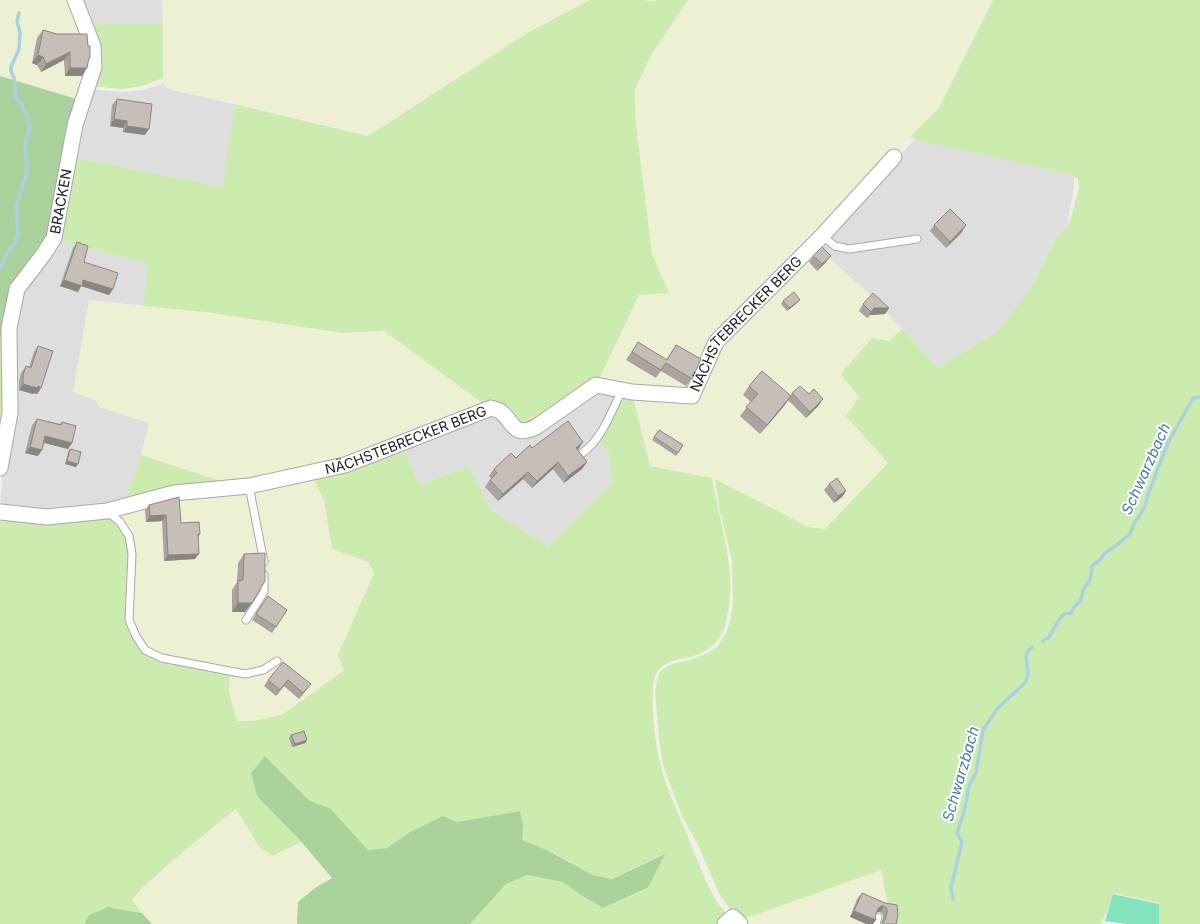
<svg xmlns="http://www.w3.org/2000/svg" width="1200" height="924" font-family="Inter,sans-serif">
	<rect width="100%" height="100%" fill="#f2efe8"/>
	<path fill="#dfdede" d="M79,0H162L163,24L89,23Z
		M163,84L168,89L234,104L224,187L74,157L89,89L123,92L143,90Z
		M915,139L1074,175V188L1067,227L1055,239L1029,291L995,333L938,367L869,294L816,246Z
		M57,240L148,264L143,306L73,392L96,400L99,407L149,423L141,456L124,504L50,512L0,507L19,289Z
		M596,387L617,396L594,438L609,453L612,483L548,546L492,511L469,465L420,485L403,447L491,410Z"/>
	<path fill="#eef0d3" d="M0,0H72L92,46L80,100L0,76Z
		M163,0H590L528,33L369,135L168,88L163,83Z
		M688,0H992L939,108L910,137L820,235L816,246L868,294L902,329L889,341L859,397L846,416L888,463L825,529L808,527L712,478L650,466L632,394L594,382L600,377L639,295L669,293L652,254L636,126L635,104V89L651,55Z
		M89,300L201,311L342,333L385,332L485,406L344,463L238,485L224,482L141,455L149,423L99,407L96,400L73,392Z
		M311,474L324,500L332,549L368,562L374,573L338,655L344,669L282,715L253,721H237L229,692L230,667L162,656L146,648L137,635L131,618L135,553L130,530L119,516L138,506Z
		M236,809L258,845L287,850L301,842L332,878L315,888L298,902L297,923L298,924H152L132,900L141,889L179,855Z
		M881,869L891,920L894,924H740L738,921Z"/>
	<path fill="#cbecae" d="M590,0H645L654,2L655,0H688L651,55L635,89V104L636,126L652,254L669,293L639,295L600,377L537,423L526,427L485,405L384,331L385,328L383,331L342,333L205,312L143,306L148,264L57,240L74,157L223,187L234,104L368,136L529,32Z
		M993,0H1200V924H1159V903L1113,893L1109,907L1101,924H894L891,920L881,870L738,921L719,893L696,841L682,816L663,765L659,738L655,691L659,673L669,665L693,659L710,652L718,646L726,633L730,621L733,603L732,560L719,507L715,479L808,527L825,529L888,463L846,416L859,397L841,374L872,338L889,341L902,329L938,367L995,333L1029,291L1055,239L1069,224L1079,188L1078,178L1073,177V175L921,141L910,137L939,108Z
		M89,23L163,24V78L142,86L123,89L90,86Z
		M0,337L8,338L0,450Z
		M623,394H632L650,466L712,478C721,529 740,577 724,629C719,643 704,654 690,657C678,660 666,660 658,671C651,680 653,699 653,709C654,726 656,750 661,767C667,791 679,814 688,837C696,856 703,877 713,895C717,903 724,910 729,917L721,924H470L506,884L526,875L563,882L581,895L603,908L648,889L664,854L611,879L593,875L556,854L522,840L520,811L457,822L410,832L387,848L368,850L330,808L310,801L265,756L298,838L301,842L272,856L258,845L236,809L179,855L141,889L132,900L142,913L110,908V906L89,915L84,924H0V517L104,515L113,520L125,534L128,551L126,619L142,651L230,674L229,692L237,721H253L282,715L344,670L338,655L374,573L368,562L332,549L324,500L311,474L403,447L420,485L469,465L492,511L548,546L612,483L609,453L598,442Z
		M141,455L224,482L124,504Z"/>
	<path fill="#abd29c" d="M0,76L80,100L51,237L15,288L7,338L0,337Z
		M265,756L310,801L330,808L368,850L387,848L410,832L443,816L457,822L520,811L523,825L522,840L547,850L593,875L612,879L665,854L648,888L603,908L581,895L563,882L527,875L506,884L470,924H298L297,923L298,902L315,888L332,878L298,838L257,796L251,773Z
		M110,906L111,908L142,913L152,924H84L89,915Z"/>
	<path fill="#85e2bf" d="M1113,894L1159,904V924H1127L1105,921Z"/>
	<g fill="none" stroke-linecap="round" stroke-linejoin="round">
		<path stroke="#a8d2e0" stroke-width="3.5" d="M0,269L5,257L16,240L18,232L16,205L26,176L27,163L25,145L30,127L28,117L24,111L22,104L16,99L14,78L11,71V67L19,49L20,33L17,21L19,13
			M1043,641L1049,637L1061,617L1064,614L1071,613L1074,607L1081,600L1083,590L1090,580L1092,566L1100,560L1105,553L1113,548L1130,534L1135,521L1138,518L1145,506L1149,492L1168,443L1193,398L1200,397
			M953,899L951,888L962,842L957,833L964,812L969,786L976,773L983,730L997,709L1025,683L1028,675L1026,656L1028,651L1032,647"/>
		<defs>
			<path id="service" d="M822,236L835,246L849,249L917,239
				M581,454C602,440 611,412 622,390
				M249,486L264,562
				M107,511L120,522L129,536L132,554L129,620L136,636L145,650L162,658L245,674L263,670L277,661
				M246,620L264,592V575
				M876,924L878,917"/>
			<g id="minor">
				<path id="s1" d="M0,468L10,413L9,328L17,289L43,255L54,238L75,125L94,67L93,46L75,0"/>
				<path id="s2" d="M0,512L47,517L107,511L174,493L249,486L345,465L491,408C494,409 497,410 500,411C515,423 512,438 536,427L596,385L632,392L692,396L716,342L822,236L894,157"/>
				<path d="M725,924L733,917L740,924"/>
			</g>
		</defs>
		<use href="#service" stroke="#a8a8a8" stroke-width="9"/>
		<use href="#minor" stroke="#a8a8a8" stroke-width="17"/>
		<use href="#service" stroke="#fff" stroke-width="7"/>
		<use href="#minor" stroke="#fff" stroke-width="15"/>
	</g>
	<path fill="#aba39d" d="M43,30L57,34L88,61L82,76H65L64,60L41,72L37,65L32,63L37,38Z
		M117,99L145,135L123,132V128L110,126L112,105Z
		M934,225L962,232L946,248L930,231Z
		M77,242L84,262L113,289L109,295L81,286L78,292L60,286L73,248Z
		M813,256L826,262L817,271L809,262Z
		M783,301L797,303L787,311L781,304Z
		M863,304L889,308L885,314L870,315L867,318L859,311Z
		M638,342L666,360L676,345L692,379L686,386L661,371L656,378L626,360Z
		M38,346L41,388L37,394L34,393L33,394L19,390V381L21,373L26,366L29,367L34,352Z
		M749,386L790,396L792,393L809,394L823,399L819,405L806,418L788,400L784,406L760,434L740,416L751,402L743,395Z
		M37,419L60,424L62,422L72,443L68,449L44,443L38,456L25,453L32,425Z
		M659,430L683,445L676,456L652,440Z
		M583,442L578,450L587,462L582,469L564,483L553,469L532,488L523,479L498,501L485,487L491,478L489,476L494,469L516,458Z
		M70,449L76,467L65,464L68,452Z
		M829,484L846,491L842,497L834,503L824,490Z
		M149,505L200,534L199,536L195,559L164,561L162,521L146,522L145,510Z
		M244,554L245,612H232V590L237,582L238,563Z
		M263,603L287,610L272,633L252,620Z
		M283,662L311,684L299,699L284,686L276,696L264,686L268,680Z
		M291,735L307,740L305,743L292,747L289,738Z
		M862,893L898,915L881,923L883,918V915L880,912H877L850,917L857,899Z"/>
	<path fill="#8b8580" d="M70,52L64,60L41,72L46,64Z
		M38,55L43,57L37,65L32,63Z
		M70,68H87L82,76H65Z
		M114,119L127,121L123,128L110,126Z
		M127,126L149,129L145,135L123,132Z
		M966,225L962,232L946,248L950,242Z
		M831,256L826,262L817,271L822,264Z
		M64,280H83L113,289L109,295L81,286L78,292L60,286Z
		M800,300L797,303L787,311L789,308Z
		M874,308H889L885,314L870,315L867,318Z
		M23,384L38,386L41,388L37,394L34,393L33,394L19,390Z
		M791,396L784,406L760,434L767,425Z
		M823,399L819,405L806,418L810,412Z
		M45,436L72,443L68,449L41,442Z
		M583,442L578,449L571,455L576,448Z
		M30,447L42,450L38,456L25,453Z
		M67,461L78,464L76,467L65,464Z
		M558,462L553,469L532,488L537,481Z
		M587,462L582,469L564,483L568,476Z
		M528,472L523,479L498,501L503,494Z
		M846,491L842,497L834,503L838,496Z
		M166,515L162,521L146,522L150,516Z
		M199,554L195,559L164,561L168,555Z
		M238,603H252L245,612H232Z
		M288,680L284,686L276,696L280,690Z
		M311,684L306,690L299,699L303,693Z
		M307,740L305,743L292,747L295,744Z
		M881,906H884L880,912H876L878,909Z
		M854,911L876,920L873,924H866L850,917Z"/>
	<path fill="#c7beb7" stroke="#8b8580" d="M43,30L57,34H87L88,46H90V58H89L87,68H70V52L46,64L43,57L38,55Z
		M117,99L152,104L149,129L127,126V121L114,119Z
		M950,209L966,225L950,242L934,225Z
		M77,242L88,246L84,262L118,273L113,289L83,280L82,286L64,280Z
		M822,247L831,256L822,264L813,256Z
		M794,292L800,300L789,308L783,301Z
		M873,293L889,308H874L871,312L863,304Z
		M638,342L667,360L676,345L701,359L692,379L666,363L661,370L632,352Z
		M38,346L53,351L41,388L38,386L37,388L23,384V375L26,366L31,368Z
		M762,371L791,396L767,425L746,407L758,394L749,386Z
		M800,386L809,394L814,389L823,399L810,412L792,393Z
		M37,419L61,425L62,422L76,426L72,443L45,436L42,450L30,447Z
		M568,421L583,442L576,448L587,462L568,476L558,462L537,481L528,472L503,494L490,480L497,473L494,469L511,453L516,458L530,445L532,448Z
		M659,430L683,445L678,453L654,437Z
		M70,449L81,452L78,464L67,461Z
		M837,478L846,491L838,496L829,484Z
		M179,497L181,523L199,522L200,534H198L199,554L168,555L166,515L150,516L149,505Z
		M265,553V581L252,603H238V581L243,580L244,554Z
		M268,596L287,610L276,627L256,614Z
		M283,662L311,684L303,693L288,680L280,690L268,680Z
		M304,731L307,740L295,744L291,735Z
		M862,893L885,903L897,905L898,915L896,924H885L882,923L885,920L887,912V909L884,906H881L878,909L875,917L876,920L854,911Z"/>
	<g text-anchor="middle" stroke-width="4" stroke-linejoin="round" paint-order="stroke">
		<g font-size="14" fill="#212121" stroke="#fff">
			<text dy="5" stroke="none"><textPath href="#s1" startOffset="281">BRACKEN</textPath></text>
			<text dy="5" stroke="none"><textPath href="#s2" startOffset="823">NÄCHSTEBRECKER BERG</textPath></text>
			<text dy="5" stroke="none"><textPath href="#s2" startOffset="416">NÄCHSTEBRECKER BERG</textPath></text>
		</g>
		<g font-size="15" font-style="italic" fill="#4779ad" stroke="#fff">
			<text transform="translate(1146 469) rotate(-66)" y="5">Schwarzbach</text>
			<text transform="translate(961 774) rotate(-74)" y="5">Schwarzbach</text>
		</g>
	</g>
</svg>
